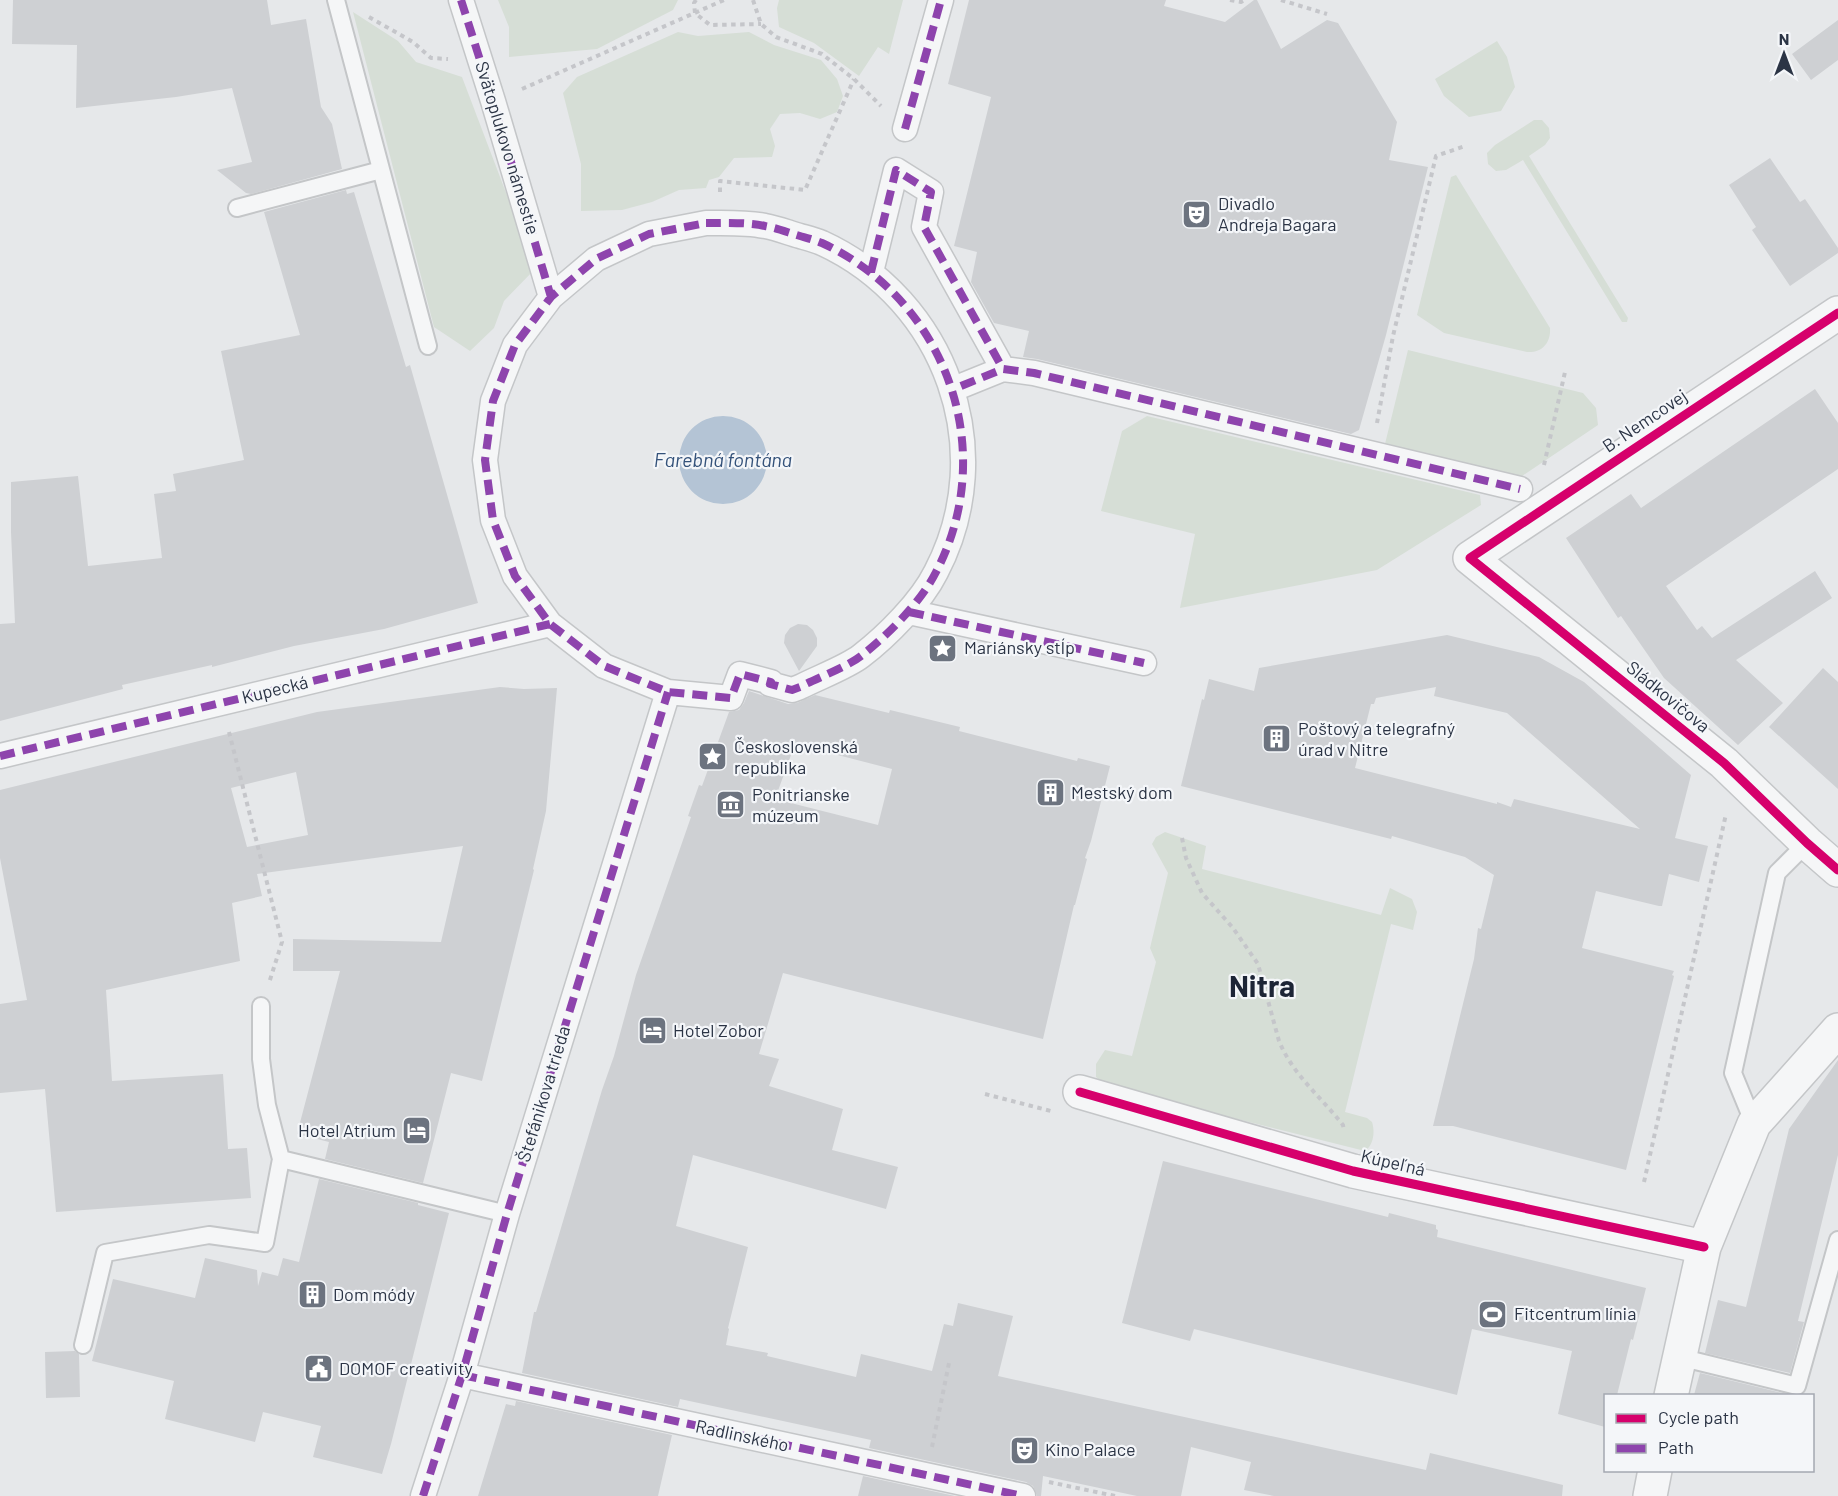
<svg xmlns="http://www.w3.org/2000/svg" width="1838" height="1496" font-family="Barlow,sans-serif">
	<rect width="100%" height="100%" fill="#e6e8ea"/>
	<path fill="#d6ded6" d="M498,0H678L673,10L597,49L509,57V27Z
		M779,0H903L889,54L878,47L859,76L814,43L779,27L777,8Z
		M353,12L398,41L416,62L462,77L535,269L504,301L494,328L470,351L434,327Z
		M678,32L698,36L749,32L774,45L821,60L837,79L843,96L837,112L820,119L800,113L780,114L770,129L775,146L772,157L734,158L719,177L709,180L706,188L679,190L652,202L622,210L581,211V164L563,93L577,77Z
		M1497,41L1507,57L1515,87L1501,111L1469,117L1444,96L1435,79Z
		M1534,120H1542L1549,128L1550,138L1545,145L1529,156L1628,318L1627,322H1622L1523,160L1506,170L1496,171L1488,164L1487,153L1495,145Z
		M1456,175L1550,328C1551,343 1542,353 1527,352L1444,333L1417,315L1451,177Z
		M1408,350L1583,393L1596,408L1598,425L1522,476L1384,448Z
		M1147,416L1480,495L1481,505L1377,570L1180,608L1195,534L1101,511L1122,431Z
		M1165,832L1206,846L1202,869L1381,915L1390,888L1412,899L1417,912L1413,930L1391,924L1345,1112L1367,1118L1372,1122C1375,1131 1374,1145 1365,1151L1106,1086L1096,1077V1064L1105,1050L1132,1056L1156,962L1150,948L1168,873L1152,844L1156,837Z"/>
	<path fill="#b4c4d5" d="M679 460a44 44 0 1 1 88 0a44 44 0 1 1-88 0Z"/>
	<path fill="#ced0d3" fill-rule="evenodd" d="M13,0H267L271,25L306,19L321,107L332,124L342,169L251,194L246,193L217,170L252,162L232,88L176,97L76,108L77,45L12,44Z
		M969,0H1166L1164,6L1225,22L1254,0H1257L1281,49L1327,20L1338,23L1397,122L1389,160L1428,167L1386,335L1359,430L1351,434L1037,359L1023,357L1029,331L994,323L971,282L977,252L954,246L991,97L948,84Z
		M1838,20V60L1811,80L1792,54Z
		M1770,158L1800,202L1805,199L1838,248V253L1790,286L1752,230L1756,227L1729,185Z
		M346,190L347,194L354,192L406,367L410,365L478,603L384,629L294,646L212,667V665L122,685L123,689L0,721V624L15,623L11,532V482L78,476L88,566L162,558L154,494L176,491L173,474L244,460L221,351L300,335L264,212Z
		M1815,389L1838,423V469L1666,586L1697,630L1702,626L1712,638L1815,571L1832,598L1736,660L1783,703L1738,745L1664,678L1621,616L1618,618L1566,538L1631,494L1641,508Z
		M798,624L807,625L813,630L817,638V646L799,671L784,643L785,635L790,628Z
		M1447,635L1539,657L1584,682L1691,775L1675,838L1708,846L1699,882L1669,874L1662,906H1659L1596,891L1582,948L1674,971L1672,975L1674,976L1626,1170L1453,1126H1433L1474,959L1478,928L1481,929L1494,875L1465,857L1392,836L1391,839L1181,786L1202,699L1204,700L1209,679L1254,691L1259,668ZM1436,687L1434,696L1507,713L1640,829L1514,799L1511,807L1497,802V804L1355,768L1371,704H1374L1376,698Z
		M1823,668L1838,682V789L1769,727Z
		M500,687L524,689L557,688L546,811L533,869L534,870L482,1081L451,1073L423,1183L325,1159L329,1142L297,1134L340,971H293V939L441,942L463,846L257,874L262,896L232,903L240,961L106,990L112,1081L223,1074L228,1149L247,1148L251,1198L56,1212L45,1089L0,1093V1004L27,1000L0,858V790L317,712ZM296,772L308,835L247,847L231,788Z
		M749,691L788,704L797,703L815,695L889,713L890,710L960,727L959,731L1077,761L1078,758L1110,766L1091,841L1085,858L1087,859L1075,905H1074L1043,1039L783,973L759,1054L779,1059L769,1086L843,1109L832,1150L898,1167L886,1209L693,1155L676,1226L748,1247L728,1328L729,1329L726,1345L768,1353L767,1356L856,1377L861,1354L932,1371L944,1324L953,1326L958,1303L1013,1316L998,1376L1426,1470L1430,1453L1563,1485L1562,1496H1274L1244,1490L1251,1462L1191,1447L1181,1496H1137L1043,1476L1041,1496H1037L1033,1486L1026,1482L869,1448L871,1440L680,1399L678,1407L522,1373L534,1312H536L602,1090L614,1056L636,975L691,817L688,816L699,785L702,786L729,712L739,710L744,703ZM795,744L892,769L878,825L775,799Z
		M1838,1060V1155L1798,1321L1804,1322L1790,1373L1705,1353L1718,1300L1746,1307L1789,1129Z
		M1163,1161L1388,1217L1389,1213L1436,1225V1229L1438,1230L1437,1237L1646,1288L1633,1340L1631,1339L1617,1395H1605V1427L1558,1414L1572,1351L1472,1329L1457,1395L1194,1329L1190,1341L1122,1323Z
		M319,1179L418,1203V1205L449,1213L391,1444L382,1474L313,1457L321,1426L263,1412L255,1442L165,1419L174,1381L92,1361L113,1279L195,1298L205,1258L257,1270L258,1286L262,1272L278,1276L283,1258L299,1262Z
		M75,1351L79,1354L80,1397L46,1398L45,1352Z
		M1700,1373L1786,1394V1395H1694Z
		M516,1401L672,1435L658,1496H478L506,1404L515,1406Z
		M863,1476L955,1496H858Z"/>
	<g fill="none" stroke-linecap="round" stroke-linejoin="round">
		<defs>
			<path id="service" d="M336,0L428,346
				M237,208L381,170
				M261,1006V1059L267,1105L281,1159L507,1214
				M1754,1124L1733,1073L1777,873L1807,843
				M83,1345L105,1253L209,1235L265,1243L281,1159
				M1679,1357L1797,1386L1838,1240"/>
			<path id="pedestrian" d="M461,0L493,101L551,297
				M905,129L941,0
				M706,223C725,223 746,222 765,226C777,228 789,233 800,236C807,238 815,240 822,243C946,300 1000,450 936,572C921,602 887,636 861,656C847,667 817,678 800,687L792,690L770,684L771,682L740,674L731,698L668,692L604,666L550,624L515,576L493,520L485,460L493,401L515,345L551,297L596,259L649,234Z
				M871,272L896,170L931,192L924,227L1003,369L1034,373L1520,489
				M961,386L1003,369
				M909,612L1144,663
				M0,756L550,624
				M462,1375L1023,1496
				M423,1496L462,1375L507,1214L668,692"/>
			<path id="minor" d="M1838,313L1470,558L1724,763L1807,843L1838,870
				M1080,1092L1353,1171L1704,1247
				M1671,1396L1704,1247L1754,1124L1838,1030
				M1650,1496L1655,1470"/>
		</defs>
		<use href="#service" stroke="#c4c6c8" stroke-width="20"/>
		<use href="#pedestrian" stroke="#c4c6c8" stroke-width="27"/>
		<use href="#minor" stroke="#c4c6c8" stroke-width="36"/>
		<path stroke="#c5c6ca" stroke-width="4" stroke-dasharray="4.5 4.5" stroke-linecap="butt" d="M696,0L694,3L695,13L710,25L761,24
			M753,0L761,24L776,37L822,54L854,79L881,106
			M1230,0L1241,2L1245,0
			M1281,0L1327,14
			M369,17L413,42L431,58L448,59
			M522,89L724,0
			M720,192V181L805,190L854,79
			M1377,423L1393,336L1436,156L1465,146
			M1544,465L1565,372
			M229,732L282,942L269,983
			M1182,838L1186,858L1202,893L1233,928L1258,964L1279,1041C1293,1075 1321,1097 1343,1125L1344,1131
			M985,1094L1051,1111
			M1644,1182L1726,814
			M932,1447L949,1363
			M1049,1482L1115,1496"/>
		<use href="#service" stroke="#f5f6f7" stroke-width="16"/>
		<use href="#pedestrian" stroke="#f5f6f7" stroke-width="24"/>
		<use href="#minor" stroke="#f5f6f7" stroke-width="33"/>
		<path stroke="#8e44ad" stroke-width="8" stroke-dasharray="15 8" stroke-linecap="butt" d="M461,0L493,101L551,297
			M905,129L941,0
			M706,223C725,223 746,222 765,226C777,228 789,233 800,236C807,238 815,240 822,243C946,300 1000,450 936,572C921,602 887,636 861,656C847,667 817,678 800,687L792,690L770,684L771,682L740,674L731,698L668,692L604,666L550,624L515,576L493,520L485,460L493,401L515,345L551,297L596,259L649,234Z
			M871,272L896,170L931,192L924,227L1003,369L1034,373L1520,489
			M961,386L1003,369
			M909,612L1144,663
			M0,756L550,624
			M462,1375L1023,1496
			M423,1496L462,1375L507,1214L668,692"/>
		<defs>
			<path id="cycleway" d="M1838,313L1470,558L1724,763L1807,843L1838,870
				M1080,1092L1353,1171L1704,1247"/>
		</defs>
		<use href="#cycleway" stroke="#f4f6f9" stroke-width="13"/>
		<use href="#cycleway" stroke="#d6006c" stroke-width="9"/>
	</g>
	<defs>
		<symbol id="theatre-square" viewBox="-11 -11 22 22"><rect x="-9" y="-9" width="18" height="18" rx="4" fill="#6c737f" stroke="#f4f6f9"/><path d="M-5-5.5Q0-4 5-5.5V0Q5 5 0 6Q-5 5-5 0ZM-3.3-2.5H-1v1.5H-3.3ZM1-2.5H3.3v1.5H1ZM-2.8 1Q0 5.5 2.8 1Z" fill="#fff"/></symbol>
		<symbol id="sight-square" viewBox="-11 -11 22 22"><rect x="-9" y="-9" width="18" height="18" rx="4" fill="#6c737f" stroke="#f4f6f9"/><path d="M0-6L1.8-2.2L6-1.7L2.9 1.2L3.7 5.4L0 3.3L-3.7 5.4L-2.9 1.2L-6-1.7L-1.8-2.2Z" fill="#fff"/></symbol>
		<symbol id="building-square" viewBox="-11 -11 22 22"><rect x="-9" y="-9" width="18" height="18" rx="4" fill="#6c737f" stroke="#f4f6f9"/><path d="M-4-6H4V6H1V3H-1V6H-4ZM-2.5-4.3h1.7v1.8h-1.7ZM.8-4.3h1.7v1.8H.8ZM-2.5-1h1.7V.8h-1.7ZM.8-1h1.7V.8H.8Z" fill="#fff"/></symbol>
		<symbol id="museum-square" viewBox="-11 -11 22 22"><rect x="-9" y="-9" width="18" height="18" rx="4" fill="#6c737f" stroke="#f4f6f9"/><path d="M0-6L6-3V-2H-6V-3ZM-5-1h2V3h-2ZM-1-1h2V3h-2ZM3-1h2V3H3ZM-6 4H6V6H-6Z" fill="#fff"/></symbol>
		<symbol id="hotel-square" viewBox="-11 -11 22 22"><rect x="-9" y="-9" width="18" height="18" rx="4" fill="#6c737f" stroke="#f4f6f9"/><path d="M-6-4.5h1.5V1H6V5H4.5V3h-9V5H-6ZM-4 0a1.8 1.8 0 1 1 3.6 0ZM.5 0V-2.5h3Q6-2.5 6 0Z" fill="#fff"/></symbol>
		<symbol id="stadium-square" viewBox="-11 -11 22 22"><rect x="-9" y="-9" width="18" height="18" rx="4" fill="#6c737f" stroke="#f4f6f9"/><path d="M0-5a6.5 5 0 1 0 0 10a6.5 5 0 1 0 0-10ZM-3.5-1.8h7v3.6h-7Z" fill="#fff"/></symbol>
		<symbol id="civic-square" viewBox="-11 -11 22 22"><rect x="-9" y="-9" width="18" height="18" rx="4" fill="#6c737f" stroke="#f4f6f9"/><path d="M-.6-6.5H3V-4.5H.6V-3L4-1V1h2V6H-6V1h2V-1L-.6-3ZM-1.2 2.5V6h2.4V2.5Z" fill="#fff"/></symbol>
	</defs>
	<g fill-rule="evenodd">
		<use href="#theatre-square" x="1180" y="198" width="33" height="33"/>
		<use href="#sight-square" x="926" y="632" width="33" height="33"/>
		<use href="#building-square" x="1260" y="722" width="33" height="33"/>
		<use href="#sight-square" x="696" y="740" width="33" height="33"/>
		<use href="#building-square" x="1034" y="776" width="33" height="33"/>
		<use href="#museum-square" x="714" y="788" width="33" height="33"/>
		<use href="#hotel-square" x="636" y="1014" width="33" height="33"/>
		<use href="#hotel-square" x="400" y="1114" width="33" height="33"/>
		<use href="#building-square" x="296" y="1278" width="33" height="33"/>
		<use href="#stadium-square" x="1476" y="1298" width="33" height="33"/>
		<use href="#civic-square" x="302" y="1352" width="33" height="33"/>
		<use href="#theatre-square" x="1008" y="1434" width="33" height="33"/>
	</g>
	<g text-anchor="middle" stroke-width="4.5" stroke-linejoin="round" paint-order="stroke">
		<g font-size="18" fill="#2b3445" stroke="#f4f6f9">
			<text transform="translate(507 148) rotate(73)" y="6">Svätoplukovo námestie</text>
			<text transform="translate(1645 421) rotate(-34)" y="6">B. Nemcovej</text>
			<text transform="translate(275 690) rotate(-14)" y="6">Kupecká</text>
			<text transform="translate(1668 697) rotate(39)" y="6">Sládkovičova</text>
			<text transform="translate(544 1094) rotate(-73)" y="6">Štefánikova trieda</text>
			<text transform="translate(1393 1163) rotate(13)" y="6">Kúpeľná</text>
			<text transform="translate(742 1436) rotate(12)" y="6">Radlinského</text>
		</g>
		<g font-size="18" fill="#2b3445" stroke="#f4f6f9" text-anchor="start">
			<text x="1218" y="210">Divadlo<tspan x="1218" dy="21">Andreja Bagara</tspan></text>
			<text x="964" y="654">Mariánsky stĺp</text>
			<text x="1298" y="735">Poštový a telegrafný<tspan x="1298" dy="21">úrad v Nitre</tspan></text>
			<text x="734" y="753">Československá<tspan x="734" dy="21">republika</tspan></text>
			<text x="1071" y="799">Mestský dom</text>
			<text x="752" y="801">Ponitrianske<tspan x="752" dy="21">múzeum</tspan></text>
			<text x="673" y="1037">Hotel Zobor</text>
			<text x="396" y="1137" text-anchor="end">Hotel Atrium</text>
			<text x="333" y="1301">Dom módy</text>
			<text x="1514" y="1320">Fitcentrum línia</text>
			<text x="339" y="1375">DOMOF creativity</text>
			<text x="1045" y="1456">Kino Palace</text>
		</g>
		<g font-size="20" font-style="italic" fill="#34527a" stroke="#f4f6f9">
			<text x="723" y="467">Farebná fontána</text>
		</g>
		<g font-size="30" font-weight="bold" fill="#1d2536" stroke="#f4f6f9">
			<text x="1262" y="997">Nitra</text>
		</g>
	</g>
	<rect x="1604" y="1394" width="210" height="78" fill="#f4f6f9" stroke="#a4a8b1" stroke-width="1.5"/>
	<rect x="1616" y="1414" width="30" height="9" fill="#d6006c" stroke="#a4a8b1" stroke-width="1.5"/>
	<text x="1658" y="1424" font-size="18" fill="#2b3445">Cycle path</text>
	<rect x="1616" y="1444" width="30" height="9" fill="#8e44ad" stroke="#a4a8b1" stroke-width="1.5"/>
	<text x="1658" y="1454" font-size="18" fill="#2b3445">Path</text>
	<g transform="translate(1784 54)" stroke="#f4f6f9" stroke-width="4.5" paint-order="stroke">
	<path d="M0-4.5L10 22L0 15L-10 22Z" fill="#2b3445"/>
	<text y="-9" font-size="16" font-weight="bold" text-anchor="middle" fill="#2b3445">N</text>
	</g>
</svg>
